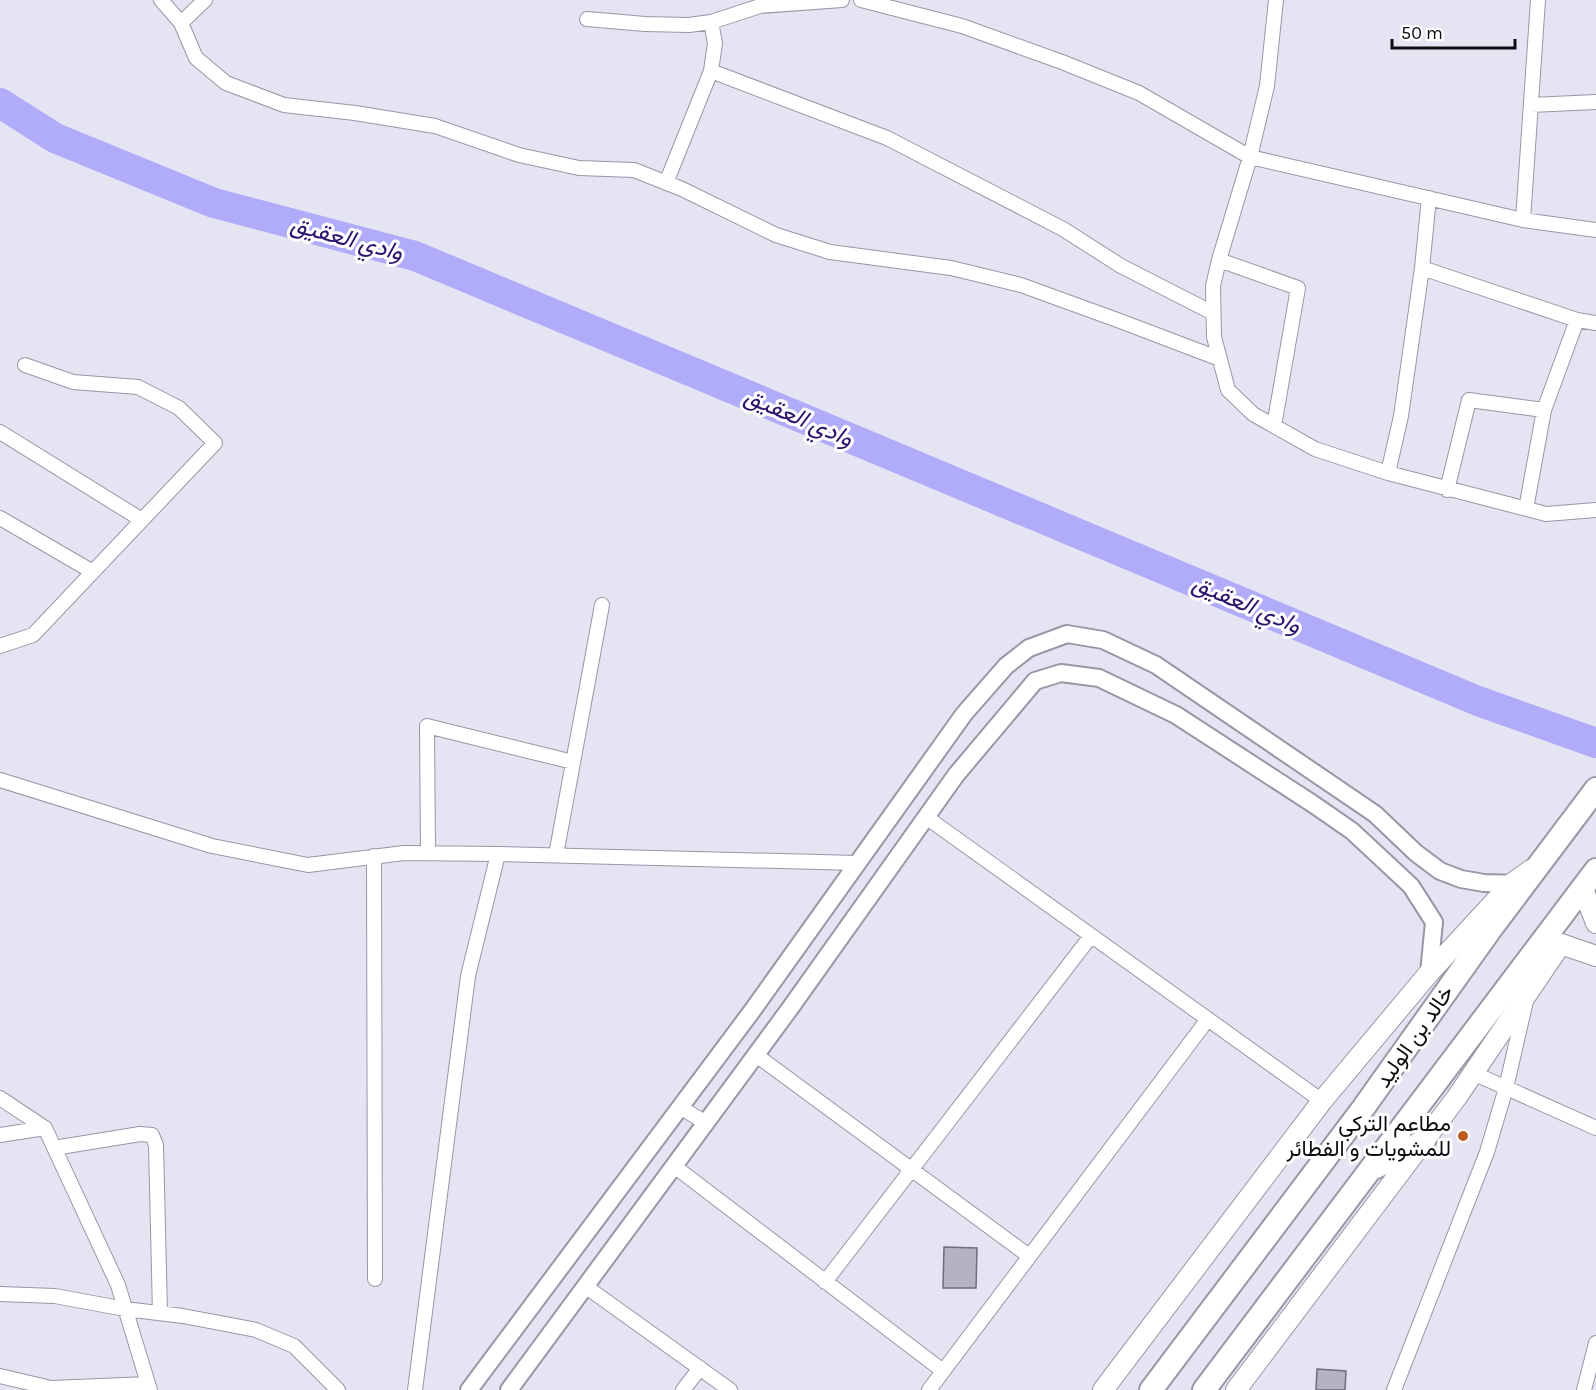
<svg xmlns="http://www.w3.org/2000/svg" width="1596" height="1390" font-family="Karla,Vazirmatn,sans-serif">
	<rect width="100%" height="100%" fill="#e4e4f3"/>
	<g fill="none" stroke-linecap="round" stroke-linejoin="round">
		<path stroke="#b0acfa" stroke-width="30" d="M0,103L55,138L214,203L415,256L1478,701L1596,743"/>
	</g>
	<path fill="#b3b3c2" stroke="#6e6e7b" stroke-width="1.5" d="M944,1247L977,1248L976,1288H943Z
		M1317,1369L1346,1371L1345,1390H1316Z"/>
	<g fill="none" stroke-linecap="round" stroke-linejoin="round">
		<defs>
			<path id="minor" d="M161,0L181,23L196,58L226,83L284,105L355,113L435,126L519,155L579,168L634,170L682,189L776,235L830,252L951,268L1021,285L1120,321L1220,359
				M861,0L962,26L1062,62L1139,93L1250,157L1523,220L1596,230
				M1276,0L1267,86L1250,157L1219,260L1213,286L1214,337L1228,390L1253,414L1315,449L1388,473L1546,514L1596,510
				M587,19L645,24L689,25L711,22L760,6L842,0
				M181,23L205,0
				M711,71L887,138L1063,229L1121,266L1213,313
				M1531,105L1596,102
				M666,183L711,71L715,43L711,22
				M1523,220L1538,0
				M1219,260L1298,288L1274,426
				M1422,268L1577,320L1596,323
				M0,432L142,520
				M1388,473L1401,416L1422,268L1429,198
				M1447,490L1469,400L1544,410
				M1526,509L1544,410L1577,320
				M0,518L93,572
				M0,646L33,635L215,443L179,408L138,387L73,382L25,365
				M0,780L212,846L308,865L404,853L498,854L857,863
				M926,817L1322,1101
				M428,853L427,726L573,762
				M556,855L602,605
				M374,856L375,1279
				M756,1055L1029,1256
				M1473,1073L1596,1128
				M0,1098L45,1128L118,1285L150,1390
				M680,1107L706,1123
				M0,1135L45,1128
				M54,1148L140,1134L152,1135L156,1145L160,1313
				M674,1166L943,1371
				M825,1282L1091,936
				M585,1286L730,1390
				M0,1294L55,1296L125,1309L183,1316L256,1330L294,1346L338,1390
				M0,1376L51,1388L148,1384
				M415,1390L468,976L498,854
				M683,1390L700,1368
				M929,1390L1208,1019
				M1394,1390L1487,1152L1506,1088L1526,1001
				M1584,1390L1596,1343"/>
			<path id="tertiary" d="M469,1390L752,1011L964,714L1006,666L1029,648L1067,634L1103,640L1156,665L1375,814L1416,853L1440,871L1461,879L1484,883L1521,884
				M509,1390L791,1007L956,775L1035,681L1061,673L1099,678L1176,715L1313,804L1352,831L1411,886L1434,922L1429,973"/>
			<path id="secondary" d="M1583,889L1596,923
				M1548,947L1561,944L1596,956
				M1103,1390L1322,1101L1429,973L1511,884L1531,870
				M1236,1390L1457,1097L1561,944"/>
			<path id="trunk" d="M1376,1167L1424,1141
				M1151,1390L1364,1107L1490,930L1596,789
				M1204,1390L1596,870"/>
		</defs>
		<use href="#minor" stroke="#9797a5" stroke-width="16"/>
		<use href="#tertiary" stroke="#9797a5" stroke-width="20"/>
		<use href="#secondary" stroke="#9797a5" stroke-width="22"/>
		<use href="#trunk" stroke="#9797a5" stroke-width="26"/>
		<use href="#minor" stroke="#fff" stroke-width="14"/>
		<use href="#tertiary" stroke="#fff" stroke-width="16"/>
		<use href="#secondary" stroke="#fff" stroke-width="20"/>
		<use href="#trunk" stroke="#fff" stroke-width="22"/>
	</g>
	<circle fill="#bd5a21" stroke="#fff" stroke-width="2" cx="1463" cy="1136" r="6"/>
	<g text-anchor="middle" stroke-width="6" stroke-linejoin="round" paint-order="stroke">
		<g font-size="22" fill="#0d0d12" stroke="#fff">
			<text transform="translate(1414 1036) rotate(-55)" y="8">خالد بن الوليد</text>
		</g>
		<g font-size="22" fill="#0d0d12" stroke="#fff" text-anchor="end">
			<text x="1451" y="1131">مطاعم التركي<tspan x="1451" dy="25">للمشويات و الفطائر</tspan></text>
		</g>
		<g font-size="24" font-style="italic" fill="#2b126c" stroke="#fff">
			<text transform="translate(347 238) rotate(15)" y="8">وادي العقيق</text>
			<text transform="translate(799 417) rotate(23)" y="8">وادي العقيق</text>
			<text transform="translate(1247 604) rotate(23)" y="8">وادي العقيق</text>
		</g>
	</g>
	<path d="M1392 39v9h123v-9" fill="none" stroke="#0d0d12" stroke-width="3"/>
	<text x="1401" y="39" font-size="18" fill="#0d0d12" stroke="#ffffff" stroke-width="4.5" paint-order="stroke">50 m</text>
</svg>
